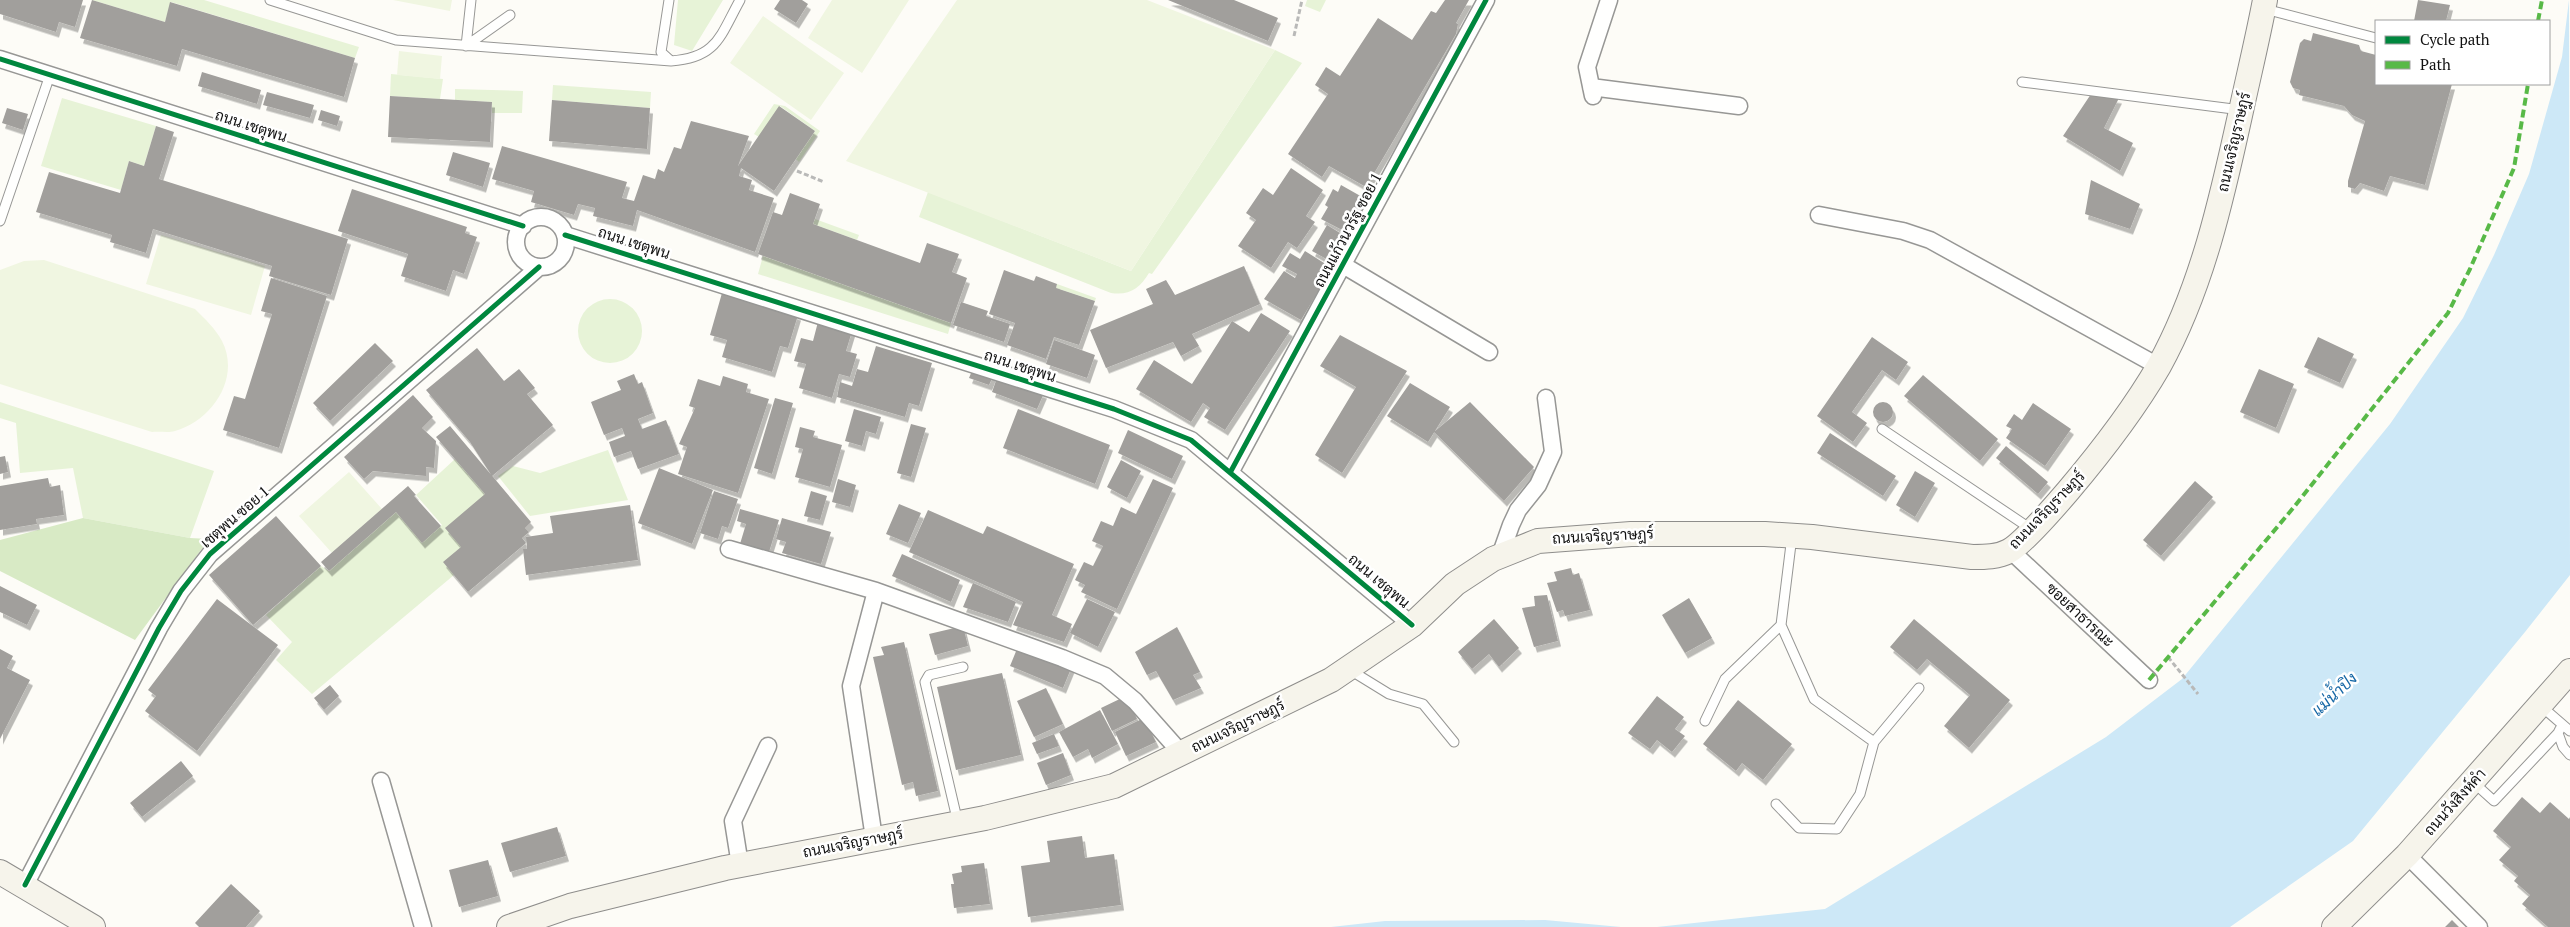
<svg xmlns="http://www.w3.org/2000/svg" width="2570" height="927" font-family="'PT Serif',Sarabun,serif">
	<defs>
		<filter id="shadow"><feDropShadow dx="3" dy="5.5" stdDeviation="0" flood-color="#0004"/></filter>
	</defs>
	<rect width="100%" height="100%" fill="#fdfcf7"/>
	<path fill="#e7f3d7" d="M92,0H204L359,47L355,58L171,2L165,22Z
		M678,0H723L692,51L674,45Z
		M1307,0H1326L1320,12L1305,6Z
		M1275,50L1302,63L1152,274L1149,273C1140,288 1129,296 1111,293L919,217L928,192L1131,271Z
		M391,74L443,79L440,99L390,96Z
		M553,85L651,92L650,108L552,100Z
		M455,89L523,91L522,113H492V102L455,100Z
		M62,98L156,126L144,166L129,161L121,190L41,166Z
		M774,104L785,106L820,131L799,162L796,159L815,131L780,106L759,137L754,134Z
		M815,219L859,235L857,240L813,224Z
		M763,256L951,323L948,334L758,274Z
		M1057,284L1096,298L1095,301L1056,288Z
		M578 331a32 32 0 1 1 64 0a32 32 0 1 1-64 0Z
		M0,402L214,471L190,538L83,518L73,468L20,473L16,423L0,418Z
		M608,450L628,500L530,516L498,476L513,466L540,473Z
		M455,459L485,494L461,547L454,575L312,694L276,660L292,642L266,615L321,566L329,571L396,512L422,542L442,525L416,495Z"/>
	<path fill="#d8eac5" d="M83,518L190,538L209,539L135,640L0,571V540Z"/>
	<path fill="#f0f6e1" d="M393,0H452L450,11Z
		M832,0H909L862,73L808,38Z
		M957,0H1147L1275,50L1131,271L846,161Z
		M763,16L844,73L811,120L730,63Z
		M399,51L442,56L440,79L397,75Z
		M161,235L265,266L251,315L146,284Z
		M44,260L195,309C205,319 215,328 222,341C241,378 212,421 175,431C168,433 160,431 152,432L0,384V270L24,261Z
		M349,472L382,509L332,553L299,516Z"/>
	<path fill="#cde8f7" d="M2569,0L2570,575L2525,632L2353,841L2230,927H1657L1825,909L2106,737L2182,679L2390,424L2463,318L2494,255L2529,174L2562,57Z
		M1545,920L1621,927H1331L1385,921Z"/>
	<path fill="#a19f9c" filter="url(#shadow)" d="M0,0H83L75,27L59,22L56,32L0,14Z
		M92,0L165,22L170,2L355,58L344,97L182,49L177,66L80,38Z
		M780,0H802L808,4L796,23L774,9Z
		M1168,0H1234L1278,18L1268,41Z
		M1445,0H1469L1456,23L1458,24L1456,34L1366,187L1329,166L1322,177L1288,154L1328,94L1315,85L1326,67L1340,76L1378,18L1412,40L1431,11L1436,13Z
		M2418,0L2450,5L2446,21H2414Z
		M2313,33L2359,45L2361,51L2376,55V84H2452L2425,185L2390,176L2384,191L2360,183L2355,189L2348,187V181L2365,121L2352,115L2344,106L2299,95L2300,90L2293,88L2290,82L2300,43L2304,39L2311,41Z
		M202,72L261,90L257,104L198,86Z
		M267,92L314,105L310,118L263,105Z
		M2091,94L2119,98L2104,128L2133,143L2120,171L2063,136Z
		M390,96L492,102L490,142L388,137Z
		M552,100L650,108L647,149L549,141Z
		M779,106L815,131L774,191L741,168L739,176L752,180L749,190L774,198L755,252L637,210L633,226L593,216L595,208L578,204L574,215L531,202L534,191L492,179L502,146L627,182L622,198L634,201L643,175L655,179L658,169L664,172L674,147L681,149L691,121L749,136L738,166Z
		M7,108L28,114L23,130L2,123Z
		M321,110L340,116L337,126L318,120Z
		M156,126L174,132L159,179L348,239L331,295L269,276L272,266L153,229L146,253L110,242L112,235L36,212L49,172L120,193L129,161L144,166Z
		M453,152L490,163L483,187L446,175Z
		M1291,168L1323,190L1306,216L1315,222L1297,248L1288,242L1271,268L1238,246L1256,220L1246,213L1263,188L1273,195Z
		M2091,180L2140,204L2130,229L2085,214Z
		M1341,185L1364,198L1346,232L1321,219L1328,207L1325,205L1333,189L1338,192Z
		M352,189L467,227L465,233L477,237L464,274L453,270L446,291L401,276L408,254L338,231Z
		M790,193L820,204L813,224L920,263L927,243L959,254L952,272L967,278L951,323L758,254L773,212L782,215Z
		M1327,225L1345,236L1330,261L1312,251Z
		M1305,251L1332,268L1301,320L1264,299L1284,271L1295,278L1297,274L1282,266L1290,253L1300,259Z
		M1244,266L1260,304L1192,334L1199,346L1181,356L1173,342L1106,368L1090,330L1153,304L1146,289L1166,280L1175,295Z
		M1004,270L1034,281L1036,276L1057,284L1056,288L1095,301L1079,345L1054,337L1046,359L1007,345L1015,323L989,314Z
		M271,278L327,296L279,448L223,430L234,396L245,399L272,314L261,311Z
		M724,286L798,315L788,348L780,346L772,372L722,357L727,340L710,335Z
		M961,302L988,311L986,316L1010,324L1004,342L953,325Z
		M1261,313L1290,331L1225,430L1204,417L1210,408L1203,403L1191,422L1136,389L1154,360L1192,384L1232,321L1249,332Z
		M819,318L853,328L846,351L857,354L850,377L839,374L832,398L799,388L806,364L794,361L801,338L813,341Z
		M1340,335L1407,371L1342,473L1315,455L1356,387L1320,366Z
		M1872,337L1908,362L1896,380L1882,370L1852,412L1867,423L1853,442L1817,416Z
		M2318,337L2354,354L2340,383L2304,367Z
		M1054,340L1095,355L1087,378L1046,364Z
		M375,343L393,361L330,421L313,403Z
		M876,346L932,363L919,406L909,403L905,417L837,397L840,382L852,386L857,369L868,372Z
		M477,348L504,381L519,369L535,388L527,394L553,425L492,476L470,442L426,390Z
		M974,366L994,374L989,385L969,378Z
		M2259,369L2294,384L2276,428L2240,412Z
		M634,374L638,384L642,382L653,413L638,419L642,429L666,420L679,454L638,469L631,451L614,457L609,442L625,436L622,428L604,435L591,402L621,390L617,381Z
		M998,375L1044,393L1037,409L992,392Z
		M1923,375L1998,439L1980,461L1904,396Z
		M723,376L748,384L746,392L769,399L738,493L678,474L687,447L679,444L695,408L689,406L698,379L720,386Z
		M1410,383L1450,407L1428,442L1387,416Z
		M413,395L433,417L422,428L436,441L434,468L426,467V476L373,471L364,479L344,457Z
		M775,398L793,403L772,474L754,468Z
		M1470,402L1534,467L1504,501L1434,432Z
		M1873 412a10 10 0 1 1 20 0a10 10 0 1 1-20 0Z
		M2033,403L2071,429L2045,466L2006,438L2012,429L2006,426L2014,414L2022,420Z
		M854,409L881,417L876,434L866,431L862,446L845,441Z
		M1018,409L1110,445L1095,484L1003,448Z
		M911,424L926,428L911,477L897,473Z
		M450,426L531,522L525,528L529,532L522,538L526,543L468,592L443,562L461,547L445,528L485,494L436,437Z
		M800,427L815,431L813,437L842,445L830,487L795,477L803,449L795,447Z
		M1128,430L1183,456L1172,479L1118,453Z
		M1830,433L1896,476L1883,496L1817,453Z
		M2006,446L2048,482L2038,494L1996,458Z
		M5,456L8,472L0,474V457Z
		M1121,460L1141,471L1127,498L1107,487Z
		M659,468L713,490L692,544L638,523Z
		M1915,471L1935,483L1915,517L1896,505Z
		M48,478L50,487L60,485L64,515L36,519L37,524L0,530V486Z
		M838,479L856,485L850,507L832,502Z
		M1153,479L1173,488L1117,609L1081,592L1085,585L1075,580L1084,562L1093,566L1103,546L1092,541L1101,521L1113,526L1121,507L1136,514Z
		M2195,481L2213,497L2161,556L2143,540Z
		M408,486L416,495L414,496L441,526L422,543L396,512L329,571L321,562Z
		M714,491L738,499L728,528L722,526L718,539L700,533Z
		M811,491L827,496L820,520L804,516Z
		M899,504L921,513L908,543L886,534Z
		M630,505L638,560L526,575L523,549H527L526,537L553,533L550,516Z
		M740,509L779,520L769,552L740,544L746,524L737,521Z
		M928,510L983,534L987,526L1074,564L1052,615L1072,624L1064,642L1013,625L1023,602L909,552Z
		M276,516L321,566L253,625L209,575Z
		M782,518L831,532L821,564L782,553L786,542L776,539Z
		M902,554L960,580L951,602L892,576Z
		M1571,568L1573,575L1579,573L1590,610L1565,616L1563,610L1557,612L1547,583L1557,581L1554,572Z
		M973,583L1016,602L1008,622L963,607Z
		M0,586L37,605L27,625L0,612Z
		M1547,595L1558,641L1534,647L1522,608L1535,606L1534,596Z
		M1689,598L1712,638L1685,653L1662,615Z
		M217,599L278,645L197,751L145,711L156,696L148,690Z
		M1087,599L1115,612L1098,647L1070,633Z
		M1494,619L1519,648L1499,667L1489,654L1472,669L1458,652Z
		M1914,619L2010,700L1969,748L1944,726L1970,695L1927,659L1917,670L1890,647Z
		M963,626L968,646L935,655L929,634Z
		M1177,627L1200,672L1193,675L1201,688L1173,700L1156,671L1147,675L1135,652Z
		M904,642L938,791L916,796L913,782L902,785L873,657L884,655L881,647Z
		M1019,644L1072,666L1063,688L1010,666Z
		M0,649L13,656L7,668L30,680L0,739Z
		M1002,673L1021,755L956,770L937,687Z
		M330,685L339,696L324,710L314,698Z
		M1046,688L1063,724L1034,737L1017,701Z
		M1126,696L1137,719L1112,731L1101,708Z
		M1657,696L1684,717L1675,729L1685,736L1672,752L1657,740L1650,749L1628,733Z
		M1738,700L1792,744L1763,780L1742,763L1736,771L1703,744Z
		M1100,710L1118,744L1092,758L1088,749L1073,757L1059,732Z
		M1144,718L1156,742L1126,756L1115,732Z
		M1054,734L1059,746L1037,754L1032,743Z
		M1063,753L1071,775L1046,785L1037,763Z
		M181,761L193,776L142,817L130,803Z
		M2522,797L2540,813L2550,802L2569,819L2570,817V927H2548L2522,904L2530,895L2514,881L2518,876L2499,860L2511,847L2493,831Z
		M557,827L566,856L510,872L501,843Z
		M1082,836L1085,858L1114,854L1121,905L1028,917L1021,866L1050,862L1047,841Z
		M488,860L498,896L459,907L449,870Z
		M984,863L990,904L954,908L951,884H954L952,874L962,872L961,866Z
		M231,884L260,911L246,927H199L195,923Z
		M2452,920L2459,927H2445Z"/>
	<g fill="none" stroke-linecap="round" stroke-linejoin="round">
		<defs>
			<path id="lane" d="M270,0L396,40L671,61C717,58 720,36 740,0
				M669,0L661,52L671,61
				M2265,9L2376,38
				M466,46L510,15
				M466,46L471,0
				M2022,82L2241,110
				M0,221L50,75
				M1882,429L2031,529
				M1792,536L1781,625L1814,699L1874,742
				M1350,670L1389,694L1423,704L1454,742
				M2541,706L2570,731
				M1705,721L1725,679L1781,625
				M2560,729L2558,733L2563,747L2570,755
				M2473,782L2494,801L2558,733
				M1776,804L1799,828L1837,829L1860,794L1874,742L1919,688
				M958,823L925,682L929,675L963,667"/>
			<path id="street" d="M0,59L523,226
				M1591,87L1739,106
				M1593,96L1587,67L1609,0
				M1819,215L1903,231L1930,240L2158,366
				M516 242a25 25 0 1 1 50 0a25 25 0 1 1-50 0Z
				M565,235L1114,409L1191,440L1412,625
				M1343,265L1489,352
				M1231,471L1486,0
				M729,549L876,591L851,686L874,838
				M2010,550L2149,680
				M1500,556L1511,525L1518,510L1538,485L1553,452L1546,398
				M876,591L1062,658L1105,676L1135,701L1182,754
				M381,781L423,927
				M2407,855L2479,927
				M740,865L733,821L768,746
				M25,885L159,628L181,591L210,554L539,267"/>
			<path id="secondary" d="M0,872L93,927
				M509,927L570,906L725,868L985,818L1114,786L1331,680L1412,625L1455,584L1493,559L1538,541L1631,534H1765L1812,537L1972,557C1985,557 1998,557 2009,551C2023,543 2056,505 2068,491C2101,452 2133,411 2159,366C2202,288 2222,198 2241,111C2249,74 2258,37 2265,0
				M2334,927L2407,855L2570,671"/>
		</defs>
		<use href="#lane" stroke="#979795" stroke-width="11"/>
		<use href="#street" stroke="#979795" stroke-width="19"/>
		<use href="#secondary" stroke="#8e8d8b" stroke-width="26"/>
		<path stroke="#b9b9b8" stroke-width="3" stroke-dasharray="5 2.5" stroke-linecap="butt" d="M1294,36L1302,0
			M797,171L824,182
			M2168,657L2198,694"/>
		<use href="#lane" stroke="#fffffe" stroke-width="9"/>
		<use href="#street" stroke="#fffffe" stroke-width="16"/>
		<use href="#secondary" stroke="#f6f4eb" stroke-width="24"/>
		<path stroke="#58b947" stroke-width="4" stroke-dasharray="8 4" stroke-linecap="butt" d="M2538,21L2542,0
			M2149,680L2294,507L2448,313L2470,269L2514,168L2528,84"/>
		<defs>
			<path id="cycleway" d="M0,59L523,226
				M565,235L1114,409L1191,440L1412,625
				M1231,471L1486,0
				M25,885L159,628L181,591L210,554L539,267"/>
		</defs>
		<use href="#cycleway" stroke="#fff" stroke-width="8"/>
		<use href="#cycleway" stroke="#00873e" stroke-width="5"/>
	</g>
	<g text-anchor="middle" stroke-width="5" stroke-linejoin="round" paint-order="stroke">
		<g font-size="15" fill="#111" stroke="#fff">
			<text transform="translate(251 126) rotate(18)" y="5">ถนน เชตุพน</text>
			<text transform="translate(2234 142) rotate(-77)" y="5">ถนนเจริญราษฎร์</text>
			<text transform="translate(1348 230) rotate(-62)" y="5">ถนนแก้วนวรัฐ ซอย 1</text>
			<text transform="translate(634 243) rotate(18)" y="5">ถนน เชตุพน</text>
			<text transform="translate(1020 366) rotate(18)" y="5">ถนน เชตุพน</text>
			<text transform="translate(2047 510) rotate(-46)" y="5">ถนนเจริญราษฎร์</text>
			<text transform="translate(235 517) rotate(-41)" y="5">เชตุพน ซอย 1</text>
			<text transform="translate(1603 536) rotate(-3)" y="5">ถนนเจริญราษฎร์</text>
			<text transform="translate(1379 581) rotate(40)" y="5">ถนน เชตุพน</text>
			<text transform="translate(2080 615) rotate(43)" y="5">ซอยสาธารณะ</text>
			<text transform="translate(1238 726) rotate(-26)" y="5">ถนนเจริญราษฎร์</text>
			<text transform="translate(2455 802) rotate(-48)" y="5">ถนนวังสิงห์คำ</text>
			<text transform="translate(853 843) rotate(-11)" y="5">ถนนเจริญราษฎร์</text>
		</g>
		<g font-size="16" font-style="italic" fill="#1768a6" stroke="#fff">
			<text transform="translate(2334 694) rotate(-43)" y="6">แม่น้ำปิง</text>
		</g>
	</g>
	<rect x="2375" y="20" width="175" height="65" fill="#ffffff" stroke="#a0a0a0"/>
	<rect x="2385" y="36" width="25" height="8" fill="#00873e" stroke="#a0a0a0"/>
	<text x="2420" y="45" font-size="15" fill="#111111">Cycle path</text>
	<rect x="2385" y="61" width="25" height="8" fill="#58b947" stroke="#a0a0a0"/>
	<text x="2420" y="70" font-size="15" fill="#111111">Path</text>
</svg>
